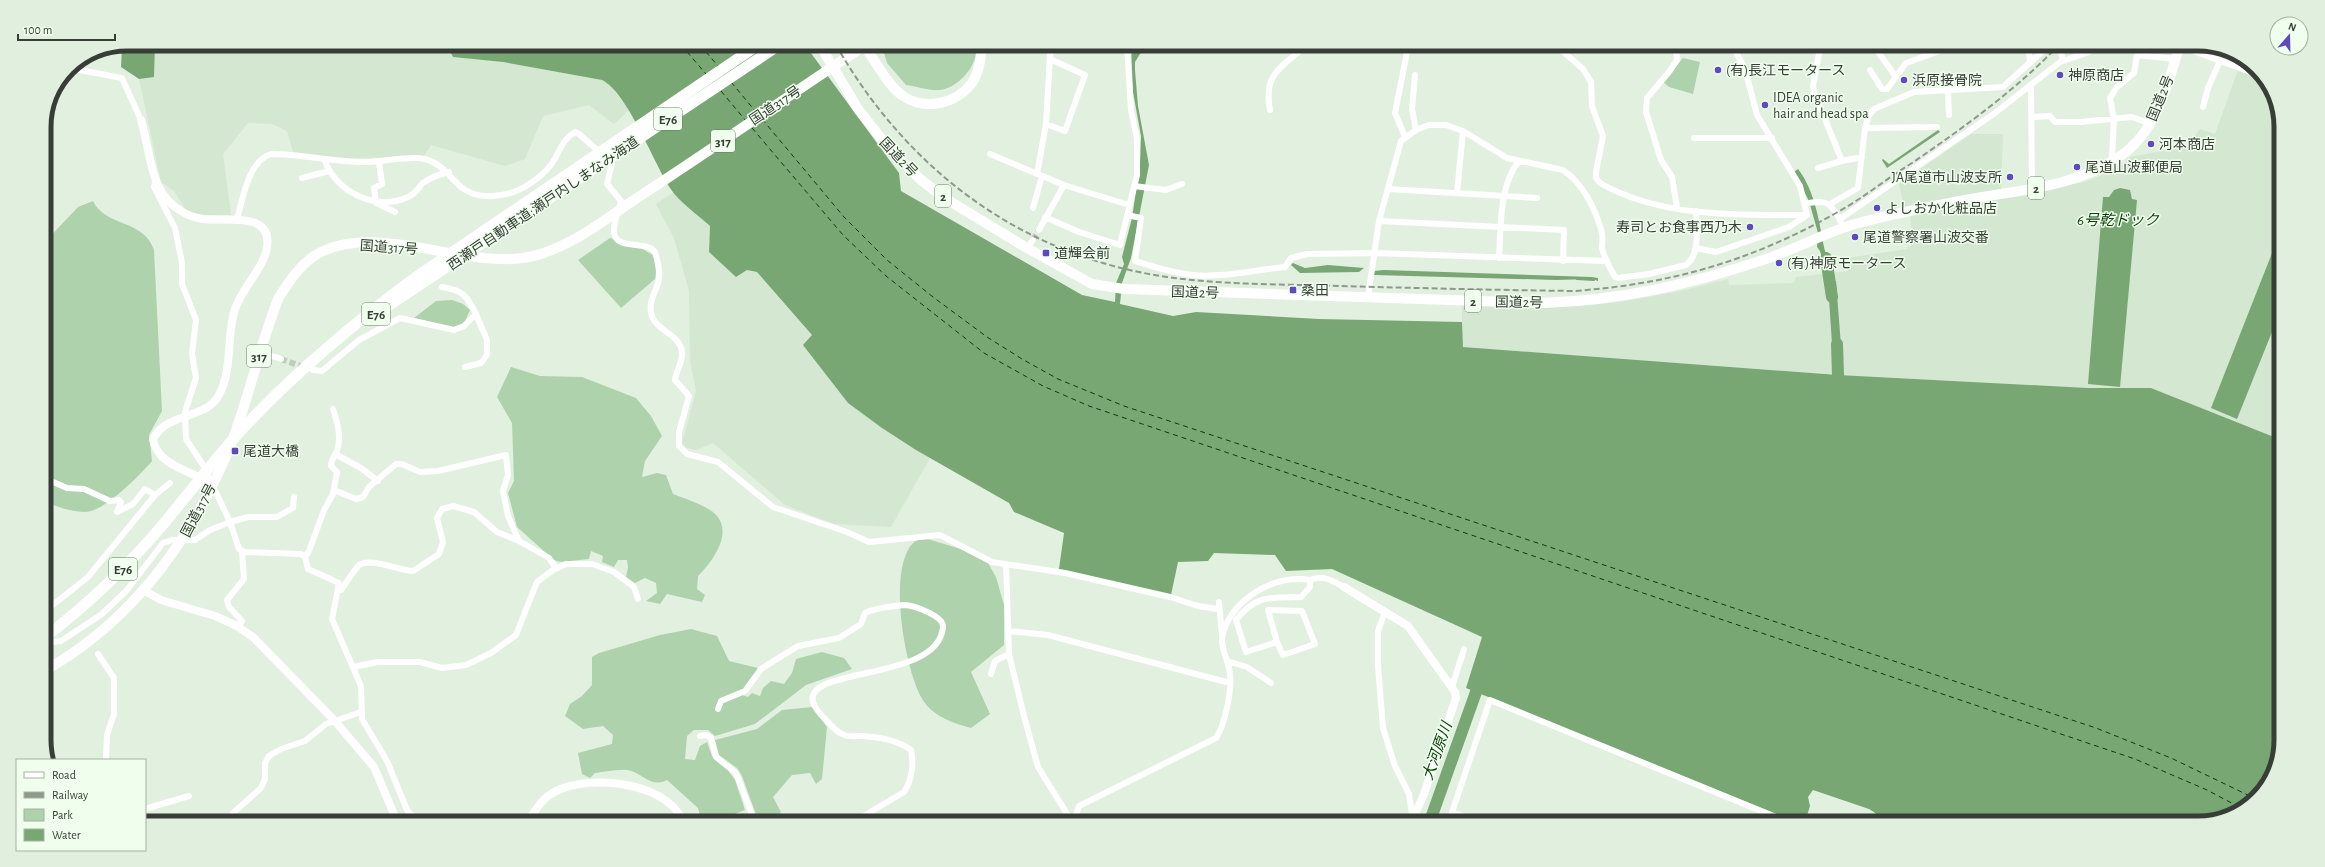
<svg xmlns="http://www.w3.org/2000/svg" width="2325" height="867" font-family="'Alegreya Sans','Noto Sans JP',sans-serif">
	<rect width="100%" height="100%" fill="#e2f0e0"/>
	<path fill="#d3e7d1" d="M168,44H217L219,48L242,49L245,44H321L400,51L402,45H448L453,57L503,62L602,80L609,84L629,110L614,124L589,105L543,116L525,159L505,166L431,145L424,156L335,159L294,155L287,131L272,124L248,123L223,154L231,215H201L186,210L174,191L161,182L139,79L154,76L155,46Z
		M2238,70L2265,79L2281,122L2279,439L2151,388H2088L1838,375L1462,347V306L1536,308L1583,306L1619,302L1681,291L1728,279L1729,285L1794,283L1796,277L1848,271L1847,258L1907,249L1913,243L1910,216L2085,182L2119,168L2130,157L2186,147L2200,129L2215,134Z
		M1971,134H2003L2001,189L1904,207L1899,184Z
		M674,192L710,226L709,252L747,270L757,272L812,335L848,403L882,428L930,458L891,527L834,524L785,505L713,443L696,450L687,448L682,443L696,391L690,361L689,291L674,238L656,204Z"/>
	<path fill="#aed2ab" d="M882,46H976C979,65 958,88 940,90C929,91 916,86 906,85L887,63Z
		M1683,58L1700,62L1693,94L1669,87L1663,82Z
		M93,201C105,227 144,219 154,250L162,411L149,435L152,461C140,475 105,511 86,512C74,512 54,507 44,500V243L78,207Z
		M610,238L639,247L658,258L655,279L621,308L578,260Z
		M452,300L463,304L470,310L464,323L453,327L414,318L436,301Z
		M511,367L540,376L582,377L636,398L651,416L662,436L645,461L642,477L657,473L666,475L673,494C686,499 702,504 713,512C736,531 712,562 698,576L697,589L705,595L702,602L667,594L660,604L646,601L657,593L656,583L645,578L635,583L626,577L628,567L627,560H618L614,567L602,562L603,556L591,551L589,559L561,562L554,560L517,527L508,493L514,481L512,423L497,397Z
		M924,538L981,555L988,563L996,577L1004,605V645L971,672L990,714L971,728C953,723 931,716 921,697C905,667 887,570 913,543C915,541 920,539 924,538Z
		M691,629L717,636L729,661L758,668L743,692L742,695L748,697L752,693L760,696L763,688L771,681L784,684L792,673L796,659L822,652L844,658L852,669L806,685L755,724L715,736L708,730H694L687,736L685,759L695,760L700,746L707,742L712,756L727,769L735,780L745,810L719,820H701L698,808L667,780C650,789 643,772 627,770C617,769 605,772 595,773L590,778L582,774L578,753L612,744L613,735L603,726L583,729L565,716L570,704L582,696L592,685V657L599,653L660,635Z
		M812,707L827,727L822,779L816,784L810,773L792,775L773,797L781,812L774,820H758L742,776L737,768L719,755L715,740L757,729L782,710Z"/>
	<path fill="#78a774" d="M128,44H168L155,46L154,77L139,79L121,67L122,47L96,50Z
		M217,44H245L242,49L219,48Z
		M321,44L402,45L400,51Z
		M447,45H805L899,173L901,191L1082,295L1115,302L1116,283L1124,264L1122,257L1132,218L1140,164L1141,136L1133,92L1131,46H1135L1137,50L1145,46L1135,62V70L1138,106L1149,165L1131,258L1122,283L1120,304L1173,316L1196,312L1319,319L1462,322L1463,347L1838,375L2088,388H2151L2279,439L2277,766L2248,806L2198,823L1889,822L1869,809L1813,790L1808,797L1810,806L1805,822H1796L1466,688L1482,637L1332,569L1286,571L1275,555L1214,553L1208,561L1178,562L1171,595L1059,569L1064,533L1014,512L1009,503L916,450L882,428L848,403L803,345L812,335L757,272L747,270L736,277L709,252L710,226C697,214 679,202 670,188C653,161 627,92 602,80L503,62L453,57Z
		M2219,48H2224L2248,65L2217,54Z
		M1938,130L1940,132L1887,168L1882,160L1883,159L1889,164Z
		M1798,169C1815,191 1819,221 1824,247C1825,254 1832,264 1834,273L1827,274L1820,251L1817,247L1818,233L1809,201L1794,172Z
		M2120,188L2130,190L2132,199L2137,200L2120,387L2088,384L2103,197H2109L2114,190Z
		M2280,242V312L2237,419L2211,408L2274,248Z
		M1293,263L1305,268L1328,265L1364,268L1359,272L1300,273L1291,265Z
		M1384,270L1592,277L1598,278V281L1592,279L1556,280L1374,275V271Z
		M1836,281L1842,359H1833L1828,283Z"/>
	<g fill="none" stroke-linecap="round" stroke-linejoin="round">
		<path stroke="#78a774" stroke-width="2" d="M1577,279L1594,280"/>
		<path stroke="#78a774" stroke-width="12" d="M1826,258L1832,297
			M1837,344L1838,375
			M1430,821L1476,692"/>
		<path stroke="#0b3d09" stroke-width="1" stroke-dasharray="5 4" stroke-linecap="butt" d="M681,45L706,74
			M700,45L718,66
			M731,82L756,112
			M721,91L746,121
			M762,119L844,217L887,260L933,297L987,337L1022,359L1058,379L1124,406L2096,728L2171,758L2254,798
			M752,128L843,235L886,276L984,353L1043,386L1089,406L2135,759L2207,790L2241,808"/>
		<path stroke="#c0ccbe" stroke-width="6" stroke-dasharray="6 3" stroke-linecap="butt" d="M1033,240L1039,230
			M281,359L306,368"/>
		<path stroke="#fff" stroke-width="6" d="M1558,47L1583,69L1591,82L1592,106L1603,136L1596,172V178L1600,183C1661,218 1738,215 1807,215
			M1676,47L1677,60L1669,72L1647,98L1646,112L1661,160L1672,177L1677,208
			M1733,47L1745,69L1757,115L1800,186L1807,215
			M1820,48L1813,86L1814,92L1842,161L1862,157
			M2019,48L2029,50L2030,63
			M2185,48L2264,77
			M1876,49L1896,77
			M2060,49L2063,60
			M1127,53L1138,46
			M69,68L122,78L141,120
			M1870,70L1882,89H1887L1906,63L1948,48
			M1415,75L1412,109L1416,130
			M2031,85L2032,188
			M1948,90L1949,115
			M2203,107L2208,88L2220,61
			M1270,110C1263,74 1281,67 1306,46
			M2033,117L2050,116L2055,122H2080L2132,117L2151,124
			M1046,124L1065,131L1085,75L1050,59
			M1865,128L1937,127
			M1405,137L1395,113L1408,47
			M1694,138H1772
			M990,154L1064,185L1129,205
			M2118,158L2112,157L2114,119L2110,98L2117,87L2134,73L2137,55L2175,59
			M325,161C336,192 377,212 408,197C417,193 417,189 423,183C430,178 440,174 449,172
			M379,162L382,184L374,188L376,203L395,212
			M1818,168L1842,161
			M1037,174L1046,124L1050,55L1054,46
			M302,178L329,171
			M155,182L154,187L175,228L182,263V284L196,320L192,354L196,378L185,412L186,439L203,465L230,522L239,549L245,552L301,554L305,557L308,569L339,583L332,619L361,686L362,719L387,761L407,810L415,819
			M1134,186L1166,190L1182,184
			M1388,189L1537,198
			M1457,193L1463,131
			M1804,204C1826,199 1831,202 1841,222
			M1830,204L1858,188L1865,128L1869,115L1874,109L1914,92L2003,87L2046,48
			M1033,208L1042,176
			M1127,215L1141,218L1135,261C1154,267 1172,273 1192,275C1223,278 1254,270 1285,267L1291,258L1307,254L1375,253L1607,261
			M1045,217L1079,232L1120,245L1137,175V139L1131,110L1127,46
			M237,219C243,199 248,161 271,154C302,154 333,162 365,162C383,162 409,155 425,159C443,164 448,176 461,187C475,199 499,198 516,191C527,187 543,175 550,166C559,155 561,140 575,132L579,134L612,163L607,184L621,201C619,210 615,219 614,228C612,253 646,239 655,252C658,262 661,273 658,283C655,294 649,300 651,312C654,332 681,333 682,353C683,362 676,370 675,380L689,396L679,432V446L687,454L718,462L773,507L847,532L869,542L940,535L992,562L1065,573L1170,597L1198,606L1218,609
			M1840,219L1995,113L2060,62L2089,52L2092,48
			M1379,221L1564,230L1563,261
			M1039,230L1064,185
			M1027,248L1033,240
			M1696,248L1716,252L1789,227L1807,215
			M1499,258C1501,227 1499,185 1519,161
			M442,287C463,290 467,296 476,314
			M1368,297L1379,221L1401,141L1416,130L1429,125H1446L1463,131L1507,158L1563,170C1583,183 1596,210 1602,233C1603,238 1602,243 1602,248C1604,258 1610,268 1615,277L1618,278L1649,274L1686,265C1701,254 1696,227 1696,211
			M260,352L281,359
			M313,370L322,371L359,340L400,318L454,330L464,326L476,314L487,340V355L481,363L465,367
			M335,454L361,468L378,481
			M44,478L67,488L84,489L110,501L119,500L121,502L117,512L133,504L145,489L155,495
			M334,490L356,499L363,497L369,487L396,464H402L420,472L438,471L506,455L508,475L503,491L508,516L519,541
			M305,557L309,551L324,510L333,494L337,472L331,466C331,459 335,456 337,451C342,437 337,422 333,409
			M1006,564L1009,654L1024,716L1038,767L1069,817L1068,821
			M1310,580C1323,574 1333,581 1344,587
			M338,589L341,590C347,582 352,573 358,566C369,556 399,571 413,571L439,554L443,542L437,518L442,509L453,506L474,512L497,532L519,541L549,558L556,568
			M1219,602L1222,636
			M44,612L88,577L155,495L170,483
			M1385,612L1378,631V666L1383,728L1395,766L1409,794L1412,814L1415,817
			M238,627L242,621L229,607L227,600L244,579L242,551
			M1008,631L1048,635L1230,683
			M53,642L61,641L102,614L127,590L163,543L172,540H195L210,530L230,522L248,517H277L293,508L294,497
			M98,654L114,678V714L107,735L106,760
			M1227,661L1247,667L1271,683
			M354,667L377,662H420L442,668L466,665L491,653L516,635L537,582L553,570L566,564H592L614,572L634,587L638,599
			M991,674L995,661L1009,654
			M1452,687L1464,649
			M718,709L721,701L745,691L761,669L798,646L839,638L861,624L865,613C875,608 893,606 904,605C913,605 944,616 943,627C939,682 804,666 813,702C815,709 821,715 825,719C831,725 836,732 844,735C849,737 856,736 862,736C878,737 898,740 911,750C914,764 912,780 904,792L857,820
			M700,736L706,735L711,738L716,757L736,773L754,820
			M145,809L189,796
			M1452,812L1477,821
			M1076,815L1079,806L1216,738C1225,725 1232,690 1230,674C1229,663 1221,649 1222,638C1228,601 1275,573 1310,580V587L1301,597C1271,598 1256,594 1236,620L1246,652L1277,642L1283,655L1315,644L1302,611L1268,610L1277,642
			M230,819L233,813L261,788L265,779V763L269,756L281,749L305,741L326,724L361,712
			M1449,821L1490,700L1788,822"/>
		<path stroke="#fff" stroke-width="8" d="M141,120C151,152 149,195 183,212C189,216 196,218 203,219C224,222 273,210 267,248C263,269 242,288 235,309C226,337 233,369 219,395C207,419 167,412 153,439C157,466 192,471 212,484
			M1344,587L1408,626L1455,692L1456,698L1424,794L1412,821
			M145,591L161,600L215,616L235,625L253,637L334,720L374,767L396,819
			M529,820C534,812 540,802 548,796C579,772 666,780 682,820"/>
		<path stroke="#fff" stroke-width="10" d="M820,45L858,109L888,147L920,179L943,197L1027,248L1092,284L1124,289L1543,303C1622,300 1688,285 1763,260C1794,250 1824,233 1855,224C1891,214 1928,207 1965,200C2017,190 2073,188 2119,157C2156,132 2166,89 2179,48
			M864,46C876,61 887,85 903,96C925,111 956,104 972,83C979,73 981,58 982,46
			M44,671C133,621 190,542 229,449C249,400 259,346 279,297C289,282 299,266 314,256C372,219 465,270 529,257C569,249 604,220 637,198C714,148 788,96 864,46"/>
		<path stroke="#fff" stroke-width="11" d="M388,306L779,45
			M44,638C87,605 126,568 160,528C190,493 216,456 248,423C300,368 358,320 419,275L758,45"/>
		<path stroke="#8e988c" stroke-width="2" stroke-dasharray="6 3" stroke-linecap="butt" d="M836,45C908,171 1022,256 1167,277C1223,285 1281,284 1337,286C1416,288 1495,290 1574,291C1671,284 1751,261 1836,213C1862,199 1886,179 1912,163C1963,128 2013,92 2056,48"/>
	</g>
	<g fill="#5e49c1" stroke="#effeed" stroke-width="1.5">
		<circle cx="1718" cy="70" r="4"/>
		<circle cx="2060" cy="75" r="4"/>
		<circle cx="1904" cy="80" r="4"/>
		<circle cx="1765" cy="105" r="4"/>
		<circle cx="2151" cy="144" r="4"/>
		<circle cx="2077" cy="167" r="4"/>
		<circle cx="2010" cy="177" r="4"/>
		<circle cx="1877" cy="208" r="4"/>
		<circle cx="1750" cy="227" r="4"/>
		<circle cx="1855" cy="237" r="4"/>
		<rect x="1042" y="249" width="8" height="8" rx="2"/>
		<circle cx="1779" cy="263" r="4"/>
		<rect x="1289" y="286" width="8" height="8" rx="2"/>
		<rect x="231" y="447" width="8" height="8" rx="2"/>
	</g>
	<g text-anchor="middle" stroke-width="3" stroke-linejoin="round" paint-order="stroke">
		<g fill="#effeed" stroke="#6f786e" stroke-width="1">
			<rect x="654" y="108" width="28" height="22" rx="3"/>
			<rect x="711" y="130" width="24" height="22" rx="3"/>
			<rect x="2028" y="177" width="16" height="22" rx="3"/>
			<rect x="935" y="185" width="16" height="22" rx="3"/>
			<rect x="1465" y="290" width="16" height="22" rx="3"/>
			<rect x="362" y="303" width="28" height="22" rx="3"/>
			<rect x="247" y="345" width="24" height="22" rx="3"/>
			<rect x="109" y="558" width="28" height="22" rx="3"/>
		</g>
		<g font-size="13" font-weight="bold" fill="#383e37">
			<text x="668" y="124">E76</text>
			<text x="723" y="146">317</text>
			<text x="2036" y="193">2</text>
			<text x="943" y="201">2</text>
			<text x="1473" y="306">2</text>
			<text x="376" y="319">E76</text>
			<text x="259" y="361">317</text>
			<text x="123" y="574">E76</text>
		</g>
		<g font-size="14" fill="#383e37" stroke="#effeed" text-anchor="start">
			<text x="1726" y="75">(有)長江モータース</text>
			<text x="2068" y="80">神原商店</text>
			<text x="1912" y="85">浜原接骨院</text>
			<text x="1773" y="102">IDEA organic<tspan x="1773" dy="16">hair and head spa</tspan></text>
			<text x="2159" y="149">河本商店</text>
			<text x="2085" y="172">尾道山波郵便局</text>
			<text x="2002" y="182" text-anchor="end">JA尾道市山波支所</text>
			<text x="1885" y="213">よしおか化粧品店</text>
			<text x="1742" y="232" text-anchor="end">寿司とお食事西乃木</text>
			<text x="1863" y="242">尾道警察署山波交番</text>
			<text x="1054" y="258">道輝会前</text>
			<text x="1787" y="268">(有)神原モータース</text>
			<text x="1301" y="295">桑田</text>
			<text x="243" y="456">尾道大橋</text>
		</g>
		<g font-size="14" fill="#383e37" stroke="#effeed">
			<text transform="translate(2160 98) rotate(-68)" y="5">国道2号</text>
			<text transform="translate(775 105) rotate(-34)" y="5">国道317号</text>
			<text transform="translate(899 157) rotate(47)" y="5">国道2号</text>
			<text transform="translate(543 203) rotate(-34)" y="5">西瀬戸自動車道;瀬戸内しまなみ海道</text>
			<text transform="translate(389 247) rotate(4)" y="5">国道317号</text>
			<text transform="translate(1195 292) rotate(2)" y="5">国道2号</text>
			<text transform="translate(1519 302) rotate(1)" y="5">国道2号</text>
			<text transform="translate(198 510) rotate(-62)" y="5">国道317号</text>
		</g>
		<g font-size="15" font-style="italic" fill="#0b3d09" stroke="#effeed">
			<text x="2118" y="225">6号乾ドック</text>
			<text transform="translate(1437 751) rotate(-70)" y="5">大河原川</text>
		</g>
	</g>
	<path d="M0 0H2325V867H0ZM127 51H2198A76 76 0 0 1 2274 127V740A76 76 0 0 1 2198 816H127A76 76 0 0 1 51 740V127A76 76 0 0 1 127 51Z" fill="#e0efde" fill-rule="evenodd"/>
	<path fill="none" stroke="#383e37" stroke-width="5" d="M127 51H2198A76 76 0 0 1 2274 127V740A76 76 0 0 1 2198 816H127A76 76 0 0 1 51 740V127A76 76 0 0 1 127 51Z"/>
	<rect x="16" y="759" width="130" height="92" fill="#effeed" stroke="#a6b1a4"/>
	<rect x="24" y="772" width="20" height="6" fill="#ffffff" stroke="#a6b1a4"/>
	<text x="52" y="779" font-size="12" fill="#383e37">Road</text>
	<rect x="24" y="792" width="20" height="6" fill="#8e988c" stroke="#a6b1a4"/>
	<text x="52" y="799" font-size="12" fill="#383e37">Railway</text>
	<rect x="24" y="809" width="20" height="12" fill="#aed2ab" stroke="#a6b1a4"/>
	<text x="52" y="819" font-size="12" fill="#383e37">Park</text>
	<rect x="24" y="829" width="20" height="12" fill="#78a774" stroke="#a6b1a4"/>
	<text x="52" y="839" font-size="12" fill="#383e37">Water</text>
	<g transform="translate(2289 36) rotate(20)"><circle r="19" fill="#effeed" stroke="#a6b1a4"/>
	<path d="M0-3L7 15L0 10L-7 15Z" fill="#5e49c1"/>
	<text y="-6" font-size="11" font-weight="bold" text-anchor="middle" fill="#383e37">N</text>
	</g>
	<path d="M18 34v6h97v-6" fill="none" stroke="#383e37" stroke-width="2"/>
	<text x="24" y="34" font-size="12" fill="#383e37" stroke="#effeed" stroke-width="3" paint-order="stroke">100 m</text>
</svg>
